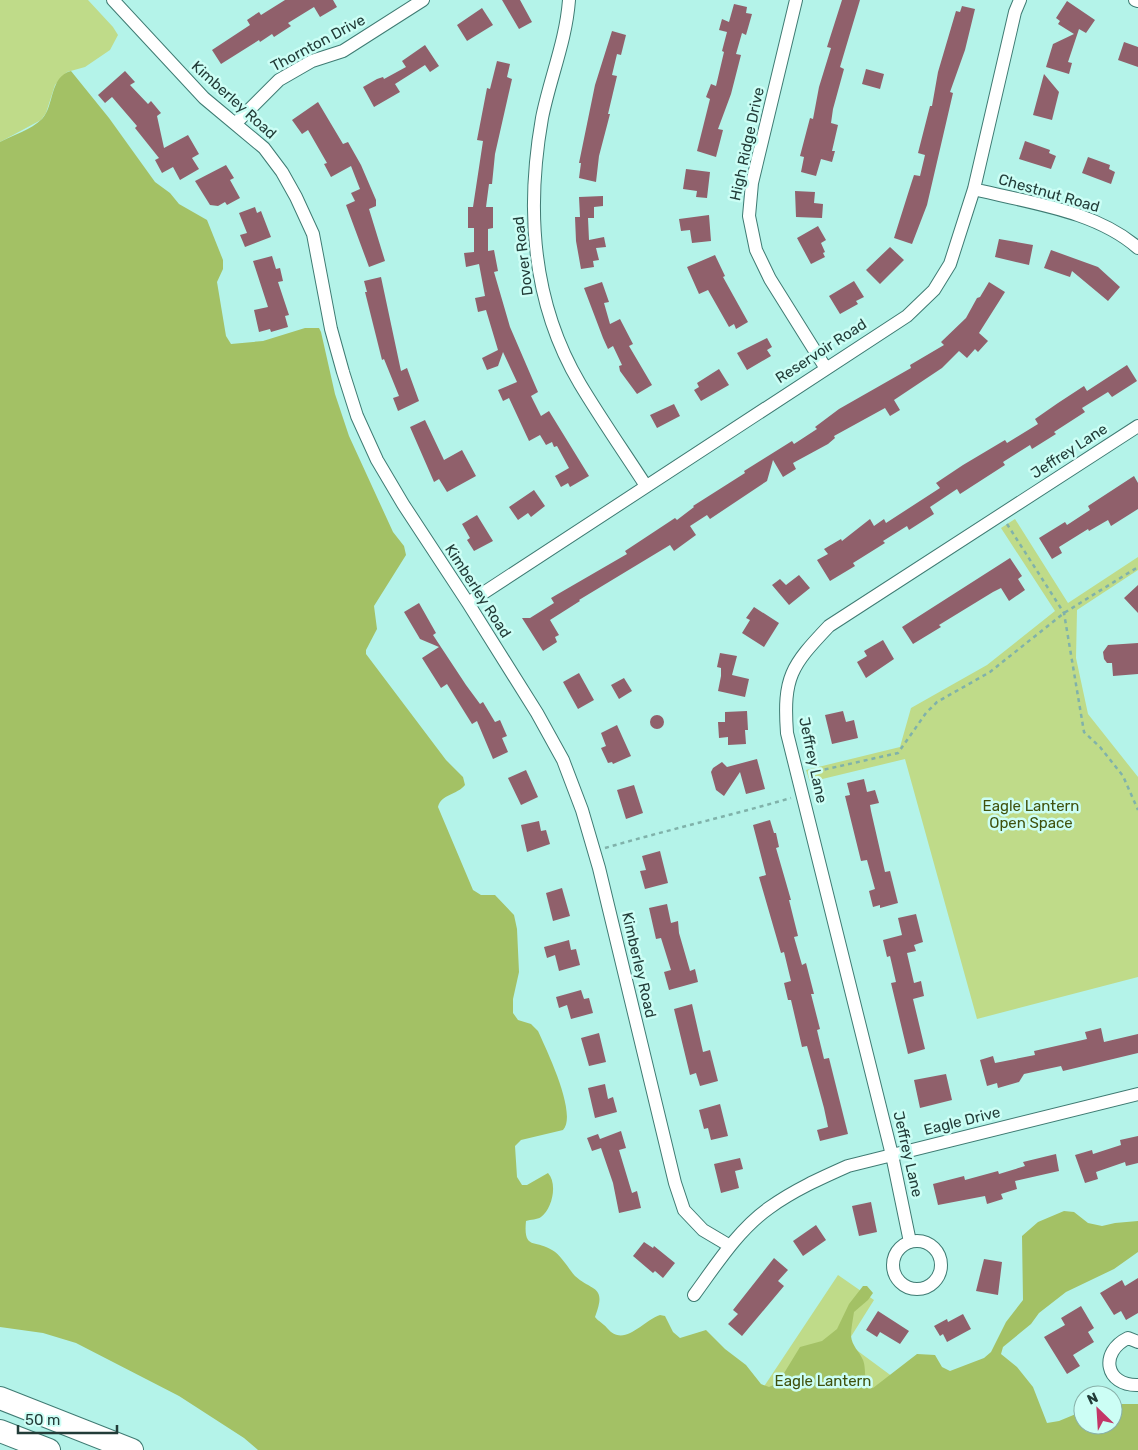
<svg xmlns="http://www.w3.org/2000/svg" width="1138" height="1450" font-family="Rubik,sans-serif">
	<rect width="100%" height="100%" fill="#b4f3e9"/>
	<path fill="#bfdb89" d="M0,0H88L113,27L118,35L110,50L85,67L67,72L55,85L46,113L41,120L0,142Z
		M1015,519L1068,603L1138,557V570L1077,610L1076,658L1088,714L1138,777V977L977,1019L905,759L810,782L806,770L900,747L911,708L987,665L1055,611L1001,528Z
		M838,1275L874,1300L847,1343L916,1394L848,1450L759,1394Z"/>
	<path fill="#a3c165" d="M71,71L109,118L155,182L170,193L179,204L207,220L223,260V269L217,282L226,336L231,344L263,341L305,328H319L321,332L335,394L349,436L393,532L404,546L406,555L374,606L377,629L366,650V654L446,760L463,777L465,785C457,795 441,794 438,807L473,890L481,895H495L514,915L517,929L519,972L513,999V1013L518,1020L531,1024L538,1031C546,1049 578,1114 563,1130L521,1140L515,1146L517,1177L522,1185H527L548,1173C558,1184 552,1209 541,1217C537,1220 531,1219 526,1221C523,1251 536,1239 552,1250C561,1255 568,1268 575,1276C593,1292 607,1285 595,1317C599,1322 603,1323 607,1328C624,1348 641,1322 660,1315L665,1316L673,1332L680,1338L706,1330L725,1349L746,1365L761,1384L769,1387L778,1383L800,1347L822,1341L837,1329L849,1304L863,1286H867L873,1293L868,1300L854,1312C853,1319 851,1328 851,1336C852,1346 859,1351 863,1360C867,1370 862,1383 873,1388L917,1354L935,1355L942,1367L950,1371L984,1358L991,1352L1006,1322L1023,1300L1022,1236L1038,1222L1064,1211L1074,1212L1088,1223L1102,1226L1115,1223L1138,1221V1252L1114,1269L1066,1292L1039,1313L1031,1324L1003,1347L1001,1354L1017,1367L1033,1387L1047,1423L1059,1421L1083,1411V1425H1113V1404H1138V1450H258L244,1438L179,1396L76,1343L43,1333L0,1327V142C13,135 31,130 42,119C55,105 49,77 71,71Z"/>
	<path fill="#90606b" d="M285,0H333L337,7L320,17L314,7L288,23L291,26L274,37L272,34L260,42L259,40L221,64L212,50L250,25L247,20L259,12L261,15Z
		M502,0H520L532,22L519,29Z
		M842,0H860L840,67L844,69L833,109L831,123L838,125L832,151H835L832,162L821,159L816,176L801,172L804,157L800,156L810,118L813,119L819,87L831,48L827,47Z
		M1067,1L1095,20L1086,33L1079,29L1068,62L1072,63L1069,74L1046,67L1053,44L1074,34L1058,24L1060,21L1056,18Z
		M734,4L747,7L746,13L752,14L746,35L742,33L736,54L741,55L731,94L718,129L723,130L716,157L697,151L710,99L706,97L711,84L716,86L724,52L722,51L727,32L719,30L722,19L729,22Z
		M962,6L975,9L965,50L950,92L953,93L927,205L912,244L894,238L912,181L914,175L920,176L925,155L918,153L930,106H932L938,72L956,11L960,12Z
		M482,8L493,25L467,41L457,25Z
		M612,31L626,35L621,55L617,54L612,75L617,76L608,114H610L599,156L596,182L579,178L581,163H579L595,85Z
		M1124,42L1138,47V67L1118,60Z
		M425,45L439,66L430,72L425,65L395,84L400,92L374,107L363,87L377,79L383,77L384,79L406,67L402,61Z
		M497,61L510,64L507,77L512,79L495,154L492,184H489L486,207H493V228L488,229V251L494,250L498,271L494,272L510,327L538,392L531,396L541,416L549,411L589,476L570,487L568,483L561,487L555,476L569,468L557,446L554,447L552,442L546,445L540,435L529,441L509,398L503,401L498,390L517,382L503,352L498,366L487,370L482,358L498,350L486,310L478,312L475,298L485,296L479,264L466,267L464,253L474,252V228H468V207H473L483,141L477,140L487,88L490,89Z
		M866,69L884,74L880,89L862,84Z
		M125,71L135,82L130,85L148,104L151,101L161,113L157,116L164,148L188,135L199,154L192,158L199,169L180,180L173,167L162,173L155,160L159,158L135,128L137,126L112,97L105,103L98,95Z
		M1044,74L1059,92L1052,120L1033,115Z
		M318,102L343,144L348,142L361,165L376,200V206L369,209L385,261L369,267L346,205L355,201L351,193L360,189L351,166L331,177L324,164L327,163L308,130L302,134L292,120Z
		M1025,141L1050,150L1049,153L1056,156L1051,169L1019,159Z
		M1088,157L1110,165L1109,169L1115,172L1111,184L1082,173Z
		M226,165L234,178L230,180L240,198L227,205L225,202L218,206L210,205L195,181Z
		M686,169L710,172L707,198L696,197L697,191L683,189Z
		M795,191L815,192L814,203L823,204L822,218L796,217Z
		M603,196V206L594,207V218H588L589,240L604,237L606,247L596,248L599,260L593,261L594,267L581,269L576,241L575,217H580L579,197Z
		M255,207L257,213L261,211L271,237L245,247L240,235L247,233L239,213Z
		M709,215L711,241L692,243L690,230L681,231L679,219Z
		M818,226L826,240L821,243L825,252L823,253L825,257L811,264L797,238Z
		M999,239L1033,245L1029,265L995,257Z
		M890,247L904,260L880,284L866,270Z
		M1051,250L1098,267L1120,287L1108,301L1072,271L1070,277L1044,268Z
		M715,255L725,276L723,277L748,322L736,329L734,324L729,327L708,290L699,294L687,267Z
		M272,256L276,269L280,268L283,281L278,282L289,315L285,316L288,327L271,332L270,329L259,332L254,310L268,307L253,261Z
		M381,277L401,371L407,368L419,401L398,411L393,398L399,396L384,359L382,360L365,292H367L364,281Z
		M854,281L864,297L856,301L858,304L840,314L829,296Z
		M602,282L609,302L604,303L610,324L620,319L633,344L629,346L652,385L637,394L620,371L619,366L622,365L613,346L608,349L603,338L584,288Z
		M989,282L1005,292L979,333L988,341L978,352L975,349L967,358L959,351L942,368L894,400L900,410L890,416L885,408L834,436L835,438L828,444L793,463L796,469L783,477L773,460L767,481L710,519L707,515L690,526L696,535L674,551L670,545L579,600L580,601L550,620L559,635L555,637L557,642L543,651L522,618H530L554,603L551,598L627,554L625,551L675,518L677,520L694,507L693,506L745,473L744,471L792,441L794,444L817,429L815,427L839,409L911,368L910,365L944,345L941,342L966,318L977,298L980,297Z
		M767,338L772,347L767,350L771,356L747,370L737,353Z
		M1127,365L1137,381L1112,397L1108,392L1082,408L1085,412L1054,432L1056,434L1032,449L1030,445L1003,462L1005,465L960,494L957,489L930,507L934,514L909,530L907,526L883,541L885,543L853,563L855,566L830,581L817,560L828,554L824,549L841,539L842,541L870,519L874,526L884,519L886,523L940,488L936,483L963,465L1005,440L1007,443L1038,424L1035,419L1058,403L1084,386L1087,391Z
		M719,369L729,385L701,401L694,390L699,387L697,383Z
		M674,404L680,416L657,428L650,415Z
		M425,420L444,460L462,450L476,476L447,492L439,479L434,482L410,427Z
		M1134,476L1138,483V509L1111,526L1108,520L1089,531L1088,529L1059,547L1062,553L1052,559L1039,538L1065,522L1067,525L1090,510L1088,506Z
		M534,490L545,506L531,517L528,513L518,520L509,507Z
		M477,515L493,541L474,551L467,540L470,538L462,524Z
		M1010,558L1022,576L1018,579L1025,590L1009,601L1001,588L993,592L939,625L941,627L913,644L902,627Z
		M799,575L810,588L789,605L772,585L780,579L786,585Z
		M1138,585V613L1124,598Z
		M419,603L436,633L433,635L466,685L480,704L483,702L495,722L500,720L507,736L502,738L508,752L493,759L477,721L472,724L447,684L441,688L422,658L439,647L420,639L404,612Z
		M754,607L779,623L764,647L742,633L750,620L746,618Z
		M883,640L894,659L866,678L857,662L867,656L864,651Z
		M1138,643V674L1113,676L1112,663H1107L1104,659L1103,652L1108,645Z
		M720,653L737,656L732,675L749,679L745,697L718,691L721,676V668L717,667Z
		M579,673L594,700L578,709L563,682Z
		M624,678L632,691L619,699L611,685Z
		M747,711L748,730H745L746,744L728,745V737L719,738L718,722H725V712Z
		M843,711L846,722L854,720L858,738L832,744L825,715Z
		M650 722a7 7 0 1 1 14 0a7 7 0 1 1-14 0Z
		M617,725L631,756L613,764L612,762L608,763L601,748L606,746L601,733Z
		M757,759L765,789L746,794L740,772L724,796L716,790L711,772L713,768L722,762L727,767Z
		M526,770L538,797L521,805L508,778Z
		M864,779L867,792L875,790L879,803L870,805L871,811L885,872L890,871L898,903L880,908V905L873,907L869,891L875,889L867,860L861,861L845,796L850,795L847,783Z
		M634,785L643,813L626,819L617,790Z
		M770,820L774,833H776L779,847L776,848L791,900H789L798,936L794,937L802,965L806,963L814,994H811L820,1029L817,1030L824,1059L829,1058L848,1134L820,1141L817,1130L828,1127L824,1108L807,1046L802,1047L791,1000H788L784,983L791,981L784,952L781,953L759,877L766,875L753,825Z
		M539,821L541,831L546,830L550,844L527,852L521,825Z
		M660,851L668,883L645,889L640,871L646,870L642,856Z
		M562,888L570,916L553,921L546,893Z
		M667,904L671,923L678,921L679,933L690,971L695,969L698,982L669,990L664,972L671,970L661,938L656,939L649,908Z
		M916,914L923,942L914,945L916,951L907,953L914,983L921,981L924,996L913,999L925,1049L908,1054L891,983L896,982L890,956L887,957L883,940L902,935L898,918Z
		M569,940L571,950L576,949L580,965L559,971L555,955L547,958L544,947Z
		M581,990L584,999L589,998L593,1013L571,1019L567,1005L559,1008L556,997Z
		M692,1004L703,1052L710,1050L718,1081L700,1086L696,1073L690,1075L674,1009Z
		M1101,1028L1104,1042L1138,1034V1053L1063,1071L1061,1066L1024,1074L1019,1082L998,1088L997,1083L987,1086L980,1060L993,1056L995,1063L1035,1055L1034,1051L1087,1039L1085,1032Z
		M599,1033L606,1062L589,1066L581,1038Z
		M946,1074L952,1100L920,1108L914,1080Z
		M605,1084L608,1099L613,1097L617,1112L595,1118L588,1088Z
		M720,1104L728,1136L711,1140L708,1128L704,1129L699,1110Z
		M621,1131L626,1148L619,1150L632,1193L637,1191L641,1208L619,1213L613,1183L601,1148L592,1151L587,1138L598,1134L600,1139Z
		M1138,1136V1163L1126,1166L1125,1162L1096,1172L1098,1179L1085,1183L1075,1155L1092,1150L1093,1154L1121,1145L1120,1140Z
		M1056,1154L1059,1171L1015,1181L1017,1189L1001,1194L1003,1199L987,1204L985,1196L938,1205L933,1184L964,1176L965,1180L998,1171L999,1174L1025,1166L1023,1162Z
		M740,1158L743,1169L735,1171L739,1188L721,1193L714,1164Z
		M871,1202L877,1232L859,1236L852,1206Z
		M816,1225L826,1240L803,1256L793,1241Z
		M644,1242L653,1248L654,1246L675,1263L663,1278L655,1271L653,1273L633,1256Z
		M774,1258L788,1270L778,1281L784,1286L742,1336L728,1324L738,1314L733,1310Z
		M984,1259L1002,1262L998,1295L976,1291Z
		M1138,1278V1313L1126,1320L1121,1311L1114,1315L1100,1293L1122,1280L1125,1286Z
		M1081,1306L1094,1328L1088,1332L1094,1342L1073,1355L1080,1366L1067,1374L1044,1337L1065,1325L1061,1318Z
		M878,1311L909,1331L900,1344L880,1332L877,1337L866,1330Z
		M963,1314L971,1329L947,1342L943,1334L940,1336L934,1326L947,1319L948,1322Z"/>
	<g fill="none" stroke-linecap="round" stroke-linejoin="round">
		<defs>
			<path id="minor" d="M113,0L204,98L264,148L282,172L296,197L313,234L331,329L343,372L357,416L377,460L403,504L468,603L537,713L563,760L582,810L599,868L675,1183L684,1210L703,1230L730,1246
				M569,0C566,41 550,78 542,118C526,209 532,303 580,384C601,419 624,452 646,486
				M796,0L752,183L749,216L756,250L770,279L825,367
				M1135,0L1138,1
				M236,123L279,80L312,61L343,51L423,0
				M974,189C1028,203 1095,210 1138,248
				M468,603L907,316L934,290L950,264L974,189L1015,12L1020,0
				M893 1265a24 24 0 1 1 48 0a24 24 0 1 1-48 0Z
				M910,1242L892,1155L787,733C783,677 791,666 829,626L1138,426
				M694,1295C716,1265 738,1230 769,1208C794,1190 821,1178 848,1166L1138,1094
				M1138,1342L1128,1338C1099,1352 1105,1386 1138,1385"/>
			<path id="motorway" d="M0,1398L132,1450
				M0,1431L49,1450"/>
		</defs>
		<use href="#minor" stroke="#3f7b73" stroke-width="14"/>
		<use href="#motorway" stroke="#3f7b73" stroke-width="24"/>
		<path stroke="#80b2aa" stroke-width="2.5" stroke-dasharray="4 4" stroke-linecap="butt" d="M1007,524L1064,613L1084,732L1100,747L1123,776L1138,810
			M809,773L898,753L926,713L937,702L990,672L1064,613L1138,567
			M605,848C667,830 729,816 791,798"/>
		<use href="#minor" stroke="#fff" stroke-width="12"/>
		<use href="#motorway" stroke="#fff" stroke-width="22"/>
	</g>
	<g text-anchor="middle" stroke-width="5" stroke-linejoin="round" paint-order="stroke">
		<g font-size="15" fill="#223c38" stroke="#ccfef5">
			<text transform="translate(318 43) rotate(-28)" y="5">Thornton Drive</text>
			<text transform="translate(234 100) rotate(42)" y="5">Kimberley Road</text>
			<text transform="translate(747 144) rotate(-78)" y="5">High Ridge Drive</text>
			<text transform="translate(1049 193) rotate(16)" y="5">Chestnut Road</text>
			<text transform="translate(523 256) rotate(-97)" y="5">Dover Road</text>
			<text transform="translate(821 351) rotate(-33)" y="5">Reservoir Road</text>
			<text transform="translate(1069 451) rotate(-33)" y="5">Jeffrey Lane</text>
			<text transform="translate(478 591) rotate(57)" y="5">Kimberley Road</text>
			<text transform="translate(813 760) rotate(78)" y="5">Jeffrey Lane</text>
			<text transform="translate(639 965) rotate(77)" y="5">Kimberley Road</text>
			<text transform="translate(962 1121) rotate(-14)" y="5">Eagle Drive</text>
			<text transform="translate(908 1154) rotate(77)" y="5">Jeffrey Lane</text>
		</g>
		<g font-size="15" fill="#3f510d" stroke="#ccfef5">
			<text x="1031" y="811">Eagle Lantern<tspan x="1031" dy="17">Open Space</tspan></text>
			<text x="823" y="1386">Eagle Lantern</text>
		</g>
	</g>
	<g transform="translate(1098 1410) rotate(335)"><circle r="24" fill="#ccfef5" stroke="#88b0a9"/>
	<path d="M0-4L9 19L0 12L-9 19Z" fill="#c33667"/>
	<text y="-8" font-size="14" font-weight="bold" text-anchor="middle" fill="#223c38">N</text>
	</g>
	<path d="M18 1425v8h99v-8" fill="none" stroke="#223c38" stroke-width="2.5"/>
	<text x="25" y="1425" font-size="15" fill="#223c38" stroke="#ccfef5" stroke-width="4" paint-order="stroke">50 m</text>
</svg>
